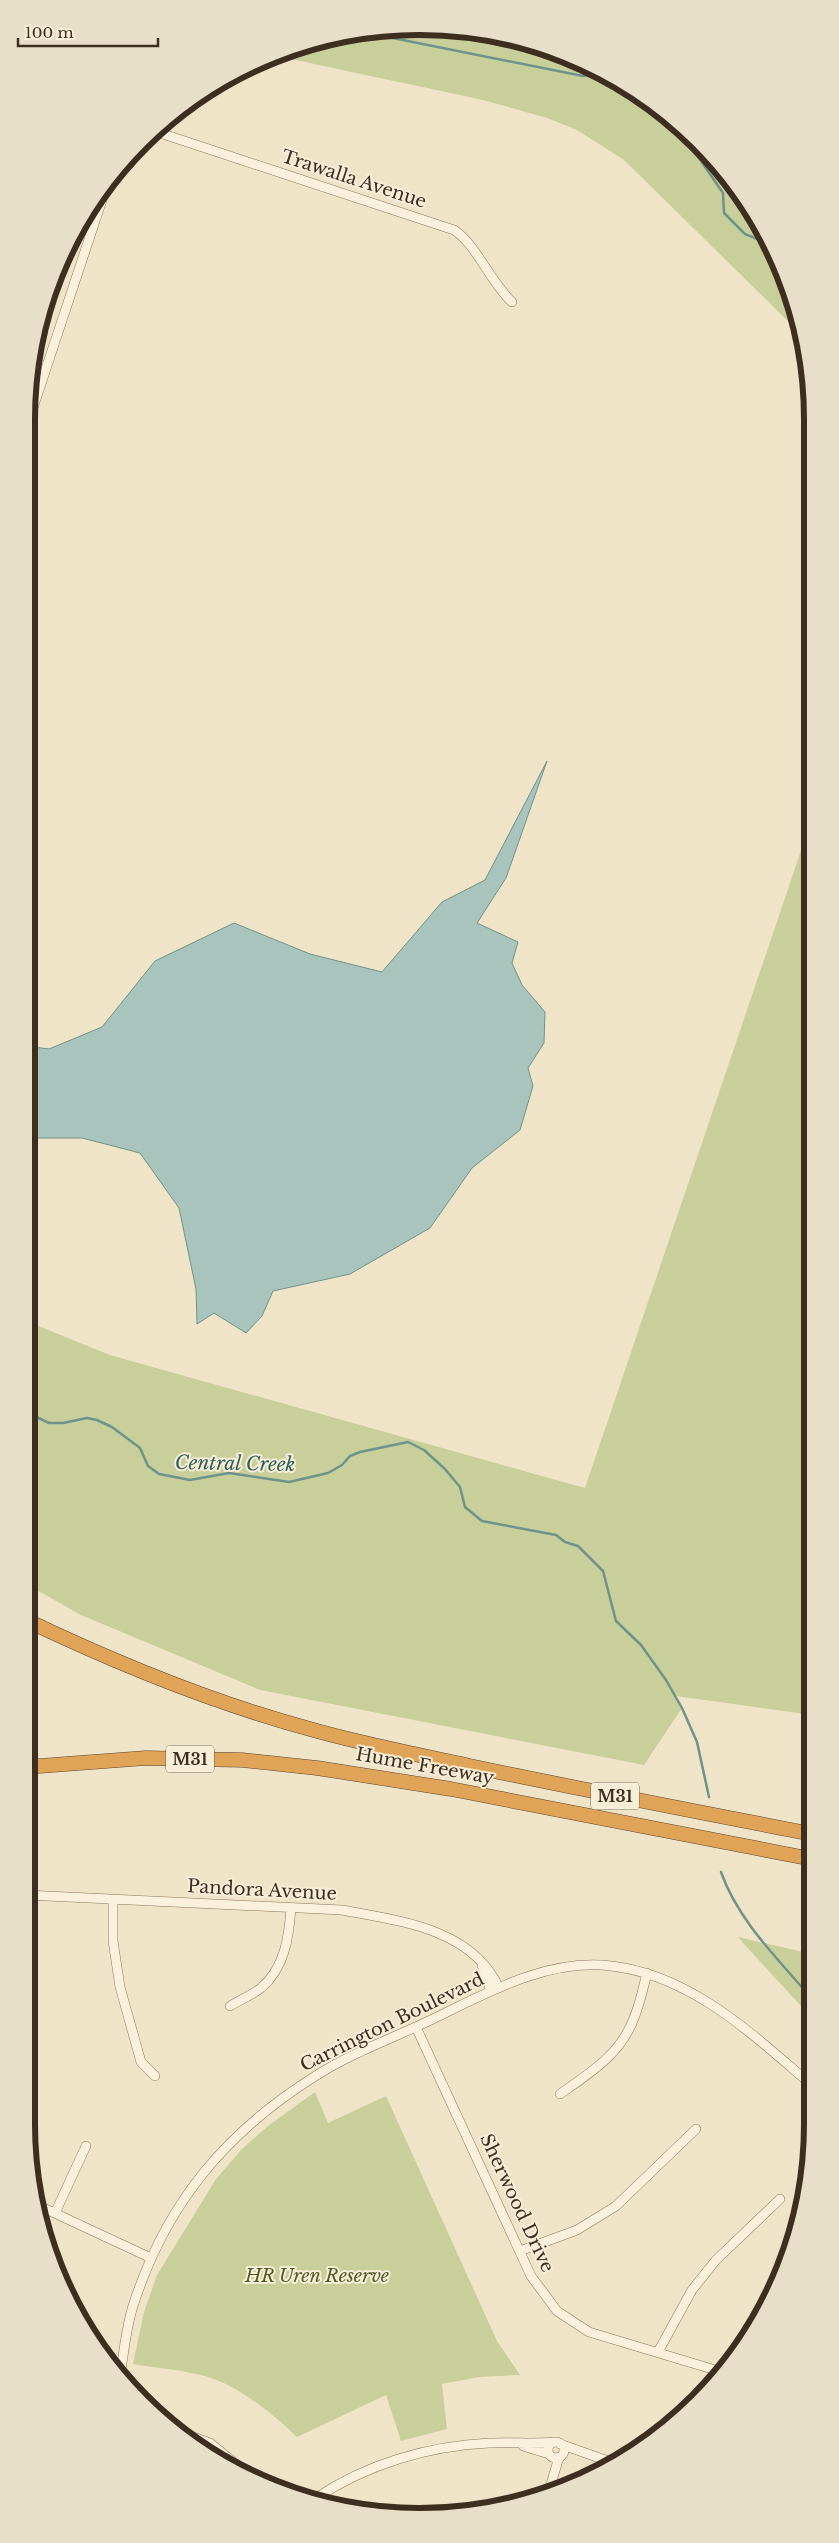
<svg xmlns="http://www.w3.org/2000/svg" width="839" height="2543" font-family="'Libre Baskerville',serif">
	<rect width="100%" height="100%" fill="#f0e4c8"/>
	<path fill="#c9cf9b" d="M420,26L496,34L616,79L698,142L772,246L798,331L624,160L577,130L547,118L483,100L272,55L343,34Z
		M810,824L812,1715L676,1696L682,1708L644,1765L260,1690L81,1615L26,1584V1321L110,1355L585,1488Z
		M738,1937L812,1954L813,2019L743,1943Z
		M315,2092L328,2123L386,2096L497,2341L520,2375L479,2377L442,2384L447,2429L401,2441L386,2395L297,2437C272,2413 239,2386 205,2376C182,2370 157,2368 133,2364L144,2312L157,2275L216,2179L242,2149L268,2126Z"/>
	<path fill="#a9c4bc" stroke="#6f938a" d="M547,761L506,878L477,923L518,942L512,963L522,985L545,1012L544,1043L528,1068L533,1086L520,1130L472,1168L430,1228L350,1274L273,1291L262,1316L246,1333L214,1313L197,1324L196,1289L179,1208L140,1153L82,1138H26V1046L49,1049L102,1027L155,961L234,923L310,954L382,972L442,902L485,880Z"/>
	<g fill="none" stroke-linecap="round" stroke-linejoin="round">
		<path stroke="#6f938a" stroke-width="2.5" d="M363,32L583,76L601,73
			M677,126L723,193L724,213L745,234L772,245
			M26,1412L49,1423H63L87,1418L97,1420L112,1427L140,1448L148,1466L159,1474L190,1480L229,1473L289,1482L328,1473L342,1465L350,1456L360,1452L408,1442L424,1450L445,1469L460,1487L465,1507L482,1521L556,1535L565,1542L578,1546L603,1571L616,1621L641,1645L666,1680L682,1708L697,1742L709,1797
			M721,1872C738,1921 780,1961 813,2000"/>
		<defs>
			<path id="minor" d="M154,131L454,230C477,245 490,282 512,302
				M26,429L108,182
				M26,1895L342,1910C399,1921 472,1928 499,1988
				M113,1900V1941L120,1987L141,2062L155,2076
				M482,1965L491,1991
				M230,2006C240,2000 252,1995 261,1988C285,1968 289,1936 291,1908
				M416,2027L531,2276L557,2311L589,2332L722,2372
				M26,2054L31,2060
				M560,2094C590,2073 621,2054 634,2018C640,2004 643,1988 647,1973
				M35,2204L151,2258
				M55,2213L86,2146
				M520,2251L577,2230L616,2206L696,2129
				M658,2352L692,2290L716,2260L780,2199
				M120,2376C124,2352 126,2326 134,2303C167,2202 227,2131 317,2075C353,2052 396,2037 435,2018C488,1992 550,1958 611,1966C692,1975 754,2036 813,2086
				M174,2430L210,2443L253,2478
				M548 2450a8 8 0 1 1 16 0a8 8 0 1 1-16 0Z
				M560,2444L611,2462
				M523,2446L549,2454
				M549,2491L559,2457
				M316,2498C367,2464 428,2446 489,2443C510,2442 532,2444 554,2442"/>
			<path id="highway" d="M26,1620C116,1663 214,1703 310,1729C362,1744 416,1754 470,1766C584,1790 698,1812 812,1834
				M26,1767L146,1758L242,1760L317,1768L451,1789L812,1859"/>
		</defs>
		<use href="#minor" stroke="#8d765c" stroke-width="10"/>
		<use href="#highway" stroke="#5b4430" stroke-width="15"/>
		<use href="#minor" stroke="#faf1dc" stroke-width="9"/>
		<use href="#highway" stroke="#e0a458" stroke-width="14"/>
	</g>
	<g text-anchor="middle" stroke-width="4" stroke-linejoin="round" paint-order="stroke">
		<g fill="#f7eed8" stroke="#756857" stroke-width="1">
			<rect x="166" y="1745.5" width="48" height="27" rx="4"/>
			<rect x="591" y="1782.5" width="48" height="27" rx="4"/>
		</g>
		<g font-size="16" font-weight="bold" fill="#3d2e20">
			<text x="190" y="1765">M31</text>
			<text x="615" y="1802">M31</text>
		</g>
		<g font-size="18" fill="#3d2e20" stroke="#f7eed8">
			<text transform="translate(354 179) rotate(18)" y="6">Trawalla Avenue</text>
			<text transform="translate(425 1766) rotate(10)" y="6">Hume Freeway</text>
			<text transform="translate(262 1890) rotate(3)" y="6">Pandora Avenue</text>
			<text transform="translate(392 2022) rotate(-26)" y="6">Carrington Boulevard</text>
			<text transform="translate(517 2203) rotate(65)" y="6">Sherwood Drive</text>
		</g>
		<g font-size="18" font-style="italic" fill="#4d5a26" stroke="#f7eed8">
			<text x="317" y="2282">HR Uren Reserve</text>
		</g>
		<g font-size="19" font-style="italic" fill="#2f5d5a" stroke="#f7eed8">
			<text transform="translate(235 1463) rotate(1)" y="7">Central Creek</text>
		</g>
	</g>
	<path d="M0 0H839V2543H0ZM419 35H420A384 384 0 0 1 804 419V2124A384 384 0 0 1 420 2508H419A384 384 0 0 1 35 2124V419A384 384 0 0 1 419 35Z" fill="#e8dfc9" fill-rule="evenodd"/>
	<path fill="none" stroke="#3d2e20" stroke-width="6" d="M419 35H420A384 384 0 0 1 804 419V2124A384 384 0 0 1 420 2508H419A384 384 0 0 1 35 2124V419A384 384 0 0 1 419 35Z"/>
	<path d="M18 38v8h140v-8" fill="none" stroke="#3d2e20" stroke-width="2.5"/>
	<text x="25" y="38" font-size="15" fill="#3d2e20" stroke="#f7eed8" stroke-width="4" paint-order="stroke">100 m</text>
</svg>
